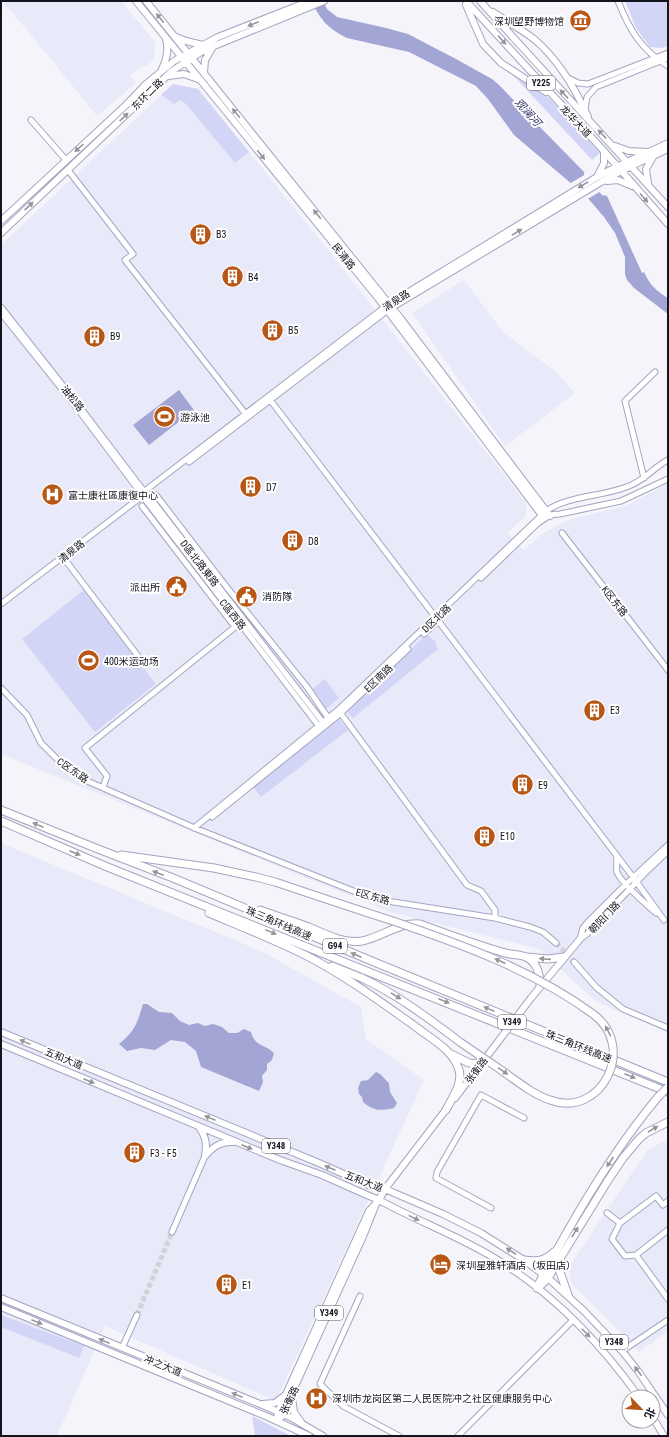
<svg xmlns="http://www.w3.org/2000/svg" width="669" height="1437" font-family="'Roboto Condensed','Noto Sans SC',sans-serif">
	<rect width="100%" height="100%" fill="#f4f4fa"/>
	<path fill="#e9eaf9" d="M7,1H121L155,42L154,59L147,66H141L130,76L136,83L97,116L27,30L9,9H8L3,4Z
		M173,84L198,89L325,246L526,503V516L507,533L524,550L540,535L568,520L625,506L668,484V1033L595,1001L539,949L390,912L1,754V245Z
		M464,280L503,332L556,372L575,393L505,446L412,313Z
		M1,843L261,951L361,1007L366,1039L424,1080L276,1401L105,1326L57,1436H1Z
		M664,1141L668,1142V1331L639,1352L572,1284L568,1268L646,1152Z"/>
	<path fill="#d3d5f6" d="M625,1H668V46L662,48L650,47L636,28Z
		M512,73L549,98L600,153L592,160L512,74Z
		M173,84L198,89L249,152L235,163L185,103L180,100L174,104L161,95Z
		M84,590L156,684L95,732L22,639Z
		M425,636H429L435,641L438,649L353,718L346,710Z
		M325,679L339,698L326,709L311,690Z
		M339,719L348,730L261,797L252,786Z
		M1,1315L84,1346L79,1358L1,1327Z
		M252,1416L291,1436H255Z"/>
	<path fill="#a3a5d5" d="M311,1H323L327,9L337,17L386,28L408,34L456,59L492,79L499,85L584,172V175L602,195L607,196L642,273L644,272C649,284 657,292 668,298V314L634,288L627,280L625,274V257L615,233L604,217L586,196L514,135L488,99L476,86L409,52L347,38C326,27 322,21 311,1Z
		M179,390L194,410L149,445L133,425Z
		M143,1004H147L159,1012L172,1013L180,1021L189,1025L198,1023L205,1026L213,1024L222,1027L229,1033H237L244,1029L251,1032C255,1047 265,1044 274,1053L272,1060L267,1064V1070L262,1076L263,1082L259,1091L201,1067L196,1051L185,1042L171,1040L155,1050L141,1048L127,1051L119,1044C135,1031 137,1024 143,1004Z
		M376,1072C382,1074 384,1079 389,1083L390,1092L397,1103L394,1108C381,1111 373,1111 363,1102L362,1097L359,1094L358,1088L361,1081L368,1080Z"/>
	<path fill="#f4f4fa" d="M586,174L601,191L586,200L569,184Z"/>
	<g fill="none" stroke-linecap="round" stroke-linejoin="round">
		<path stroke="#d2d2d9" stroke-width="5" stroke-dasharray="5 2.5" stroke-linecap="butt" d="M556,943L574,962
			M137,1315L172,1232"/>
		<defs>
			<path id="minor" d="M618,1C629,29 641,50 668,66
				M568,78L578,83L588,84L668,53
				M585,109L587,97L596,87L668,58
				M31,120L66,160
				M68,170L133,254L125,260L248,417
				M1,307L79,406L143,490
				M1,313L77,408L140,492
				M268,397L633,877L664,920
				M189,462L388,310
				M644,478L625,401L655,372
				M146,490L385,307
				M148,495L325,725
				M156,495L225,585L307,687L329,719
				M144,498L321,729
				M142,506L235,627
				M547,515L560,514L621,501L668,479
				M562,533L668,670
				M63,557L141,660
				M481,578L538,523L547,517
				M1,604L141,497
				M424,634L440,619
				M1,688L27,715L41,743L61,763L85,780L197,829L361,894L387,901L495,918L530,927L543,932L556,943
				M339,711L467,885L481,891L495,910V918
				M103,787L107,776L85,748L240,623
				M212,817L341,713L408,649
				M194,828L338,710L546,511C569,495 603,497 629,486C645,480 654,467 668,460
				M617,856C617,861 616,867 617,872C620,882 647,905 656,913
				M580,939L583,928L587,923L626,884L668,845
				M580,939L587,934L645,873L668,851
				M574,962L596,987L623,1009L668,1028
				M491,1208L436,1178L437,1172L481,1095L524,1118
				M607,1213L620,1223L612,1239L625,1256L636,1255
				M620,1223L656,1196L663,1205L668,1201
				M668,1230L636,1255L668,1299
				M172,1232L205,1156
				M360,1296L320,1384L343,1406L399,1436
				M122,1348L137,1315
				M622,1351L668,1320
				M458,1436L573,1320"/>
			<path id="major" d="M136,1L378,298L544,518
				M146,1L401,319L550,516
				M466,1L603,150L668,224
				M480,1L668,207
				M466,5L483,44L501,63L546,92
				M493,12C506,21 521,29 534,39C559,60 575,88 588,117
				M176,37L186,41L203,45
				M162,69C167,59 169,50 166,39
				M204,73L205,60L213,47
				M168,76L184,74L198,79
				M615,146L629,151L647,152
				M598,175L604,163V152
				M607,181L618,180L632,186
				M648,183L646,169L653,157
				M1,221L125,106L146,84L174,61L218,37L310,1
				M1,233L172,71L201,52L214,46L324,1
				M386,306L597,177C620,164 644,155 668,143
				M389,309L601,182L621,171L668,149
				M531,998L580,939
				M1,1032L319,1163L373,1187L385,1189L443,1214L481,1233L524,1260L548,1278L584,1311L622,1351L638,1371L668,1415
				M1,1044L280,1160L322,1175L367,1195L379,1200C417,1221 459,1236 496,1259C553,1293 601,1344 639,1397
				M455,1098L494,1047
				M199,1127C206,1137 207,1144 205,1156
				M205,1156C213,1147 221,1141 233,1142
				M1,1298L272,1409L292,1418L323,1436
				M1,1307L268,1417L309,1436
				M292,1398L294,1412L301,1422
				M262,1404L275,1403L284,1396
				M281,1417L364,1234L376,1204
				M653,1418L664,1436
				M277,1421L278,1412L369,1211L379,1200L385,1189L448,1107"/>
			<path id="highway" d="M1,810L98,849L173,878L379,964L668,1082
				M1,821L105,866L668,1092
				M121,855L214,868
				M260,910C276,916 293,921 309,927C325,934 344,944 362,941C382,937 399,922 420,924C447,934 474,944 502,952C509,955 519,954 526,957C537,962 540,975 540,986
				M209,913C242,927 275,940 307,956C344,975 378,1000 412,1024C428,1037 453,1049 459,1070C463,1083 452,1098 446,1110
				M527,957L548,959L564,957
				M332,966L362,978
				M451,1054L469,1063L481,1064
				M524,1260C536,1262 545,1261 554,1252
				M561,1261L560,1272L568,1295
				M539,1287L548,1278L607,1182L623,1158L639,1139L646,1133L668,1122
				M537,1288C545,1269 556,1252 566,1234C593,1186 623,1139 658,1097"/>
		</defs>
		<use href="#minor" stroke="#a4a5c0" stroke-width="7"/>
		<use href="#major" stroke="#a4a5c0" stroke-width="8"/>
		<use href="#highway" stroke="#a4a5c0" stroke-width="9"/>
		<use href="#minor" stroke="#fff" stroke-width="5"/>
		<use href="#major" stroke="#fff" stroke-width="6"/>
		<use href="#highway" stroke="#fff" stroke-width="7"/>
		<defs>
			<path id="major-bridge" d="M494,1047L531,998"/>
			<path id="highway-bridge" d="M214,868L256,877L275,882C314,895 352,908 390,920C461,944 533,970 593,1014C638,1047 601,1119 550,1100C532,1094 517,1081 501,1070C488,1061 474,1052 460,1042C428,1018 398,995 362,978
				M658,1097L668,1087"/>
		</defs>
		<use href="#major-bridge" stroke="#a4a5c0" stroke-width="8" stroke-linecap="butt"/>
		<use href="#highway-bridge" stroke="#a4a5c0" stroke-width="9" stroke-linecap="butt"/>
		<use href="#major-bridge" stroke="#fff" stroke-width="6"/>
		<use href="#highway-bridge" stroke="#fff" stroke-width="7"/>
	</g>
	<defs><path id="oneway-solid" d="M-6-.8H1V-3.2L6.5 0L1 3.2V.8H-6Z"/></defs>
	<g fill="#95959a">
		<use href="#oneway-solid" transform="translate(160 18) rotate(-129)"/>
		<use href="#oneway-solid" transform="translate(253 24) rotate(158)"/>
		<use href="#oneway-solid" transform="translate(502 40) rotate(48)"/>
		<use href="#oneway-solid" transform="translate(564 94) rotate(-133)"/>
		<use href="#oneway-solid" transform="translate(236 113) rotate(-129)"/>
		<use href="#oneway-solid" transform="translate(124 117) rotate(-43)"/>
		<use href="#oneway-solid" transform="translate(602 134) rotate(-133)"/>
		<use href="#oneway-solid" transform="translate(79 148) rotate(138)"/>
		<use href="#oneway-solid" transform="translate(261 155) rotate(51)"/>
		<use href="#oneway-solid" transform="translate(583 185) rotate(149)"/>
		<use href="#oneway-solid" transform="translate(644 198) rotate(49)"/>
		<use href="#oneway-solid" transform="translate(29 206) rotate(-43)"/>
		<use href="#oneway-solid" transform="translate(317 214) rotate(-129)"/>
		<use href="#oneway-solid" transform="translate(517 232) rotate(-31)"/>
		<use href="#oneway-solid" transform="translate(38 825) rotate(-158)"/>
		<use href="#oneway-solid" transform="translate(75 853) rotate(23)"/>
		<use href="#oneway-solid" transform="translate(158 873) rotate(-159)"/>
		<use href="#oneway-solid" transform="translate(271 932) rotate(22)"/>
		<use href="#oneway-solid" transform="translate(356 955) rotate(-157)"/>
		<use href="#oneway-solid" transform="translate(545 959) rotate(-176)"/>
		<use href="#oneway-solid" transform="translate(500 961) rotate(-155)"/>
		<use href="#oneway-solid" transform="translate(396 996) rotate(31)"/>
		<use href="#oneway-solid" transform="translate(444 1001) rotate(22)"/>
		<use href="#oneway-solid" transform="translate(489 1009) rotate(-158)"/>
		<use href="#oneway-solid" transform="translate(608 1031) rotate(-117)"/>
		<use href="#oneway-solid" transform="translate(25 1042) rotate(-158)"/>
		<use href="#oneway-solid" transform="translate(503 1071) rotate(34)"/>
		<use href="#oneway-solid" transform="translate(630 1076) rotate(22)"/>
		<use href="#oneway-solid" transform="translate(89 1081) rotate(23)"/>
		<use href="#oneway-solid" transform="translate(210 1118) rotate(-158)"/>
		<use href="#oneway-solid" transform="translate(653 1129) rotate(-31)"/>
		<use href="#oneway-solid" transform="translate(247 1147) rotate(23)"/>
		<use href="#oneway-solid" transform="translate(610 1162) rotate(124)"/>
		<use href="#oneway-solid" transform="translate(330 1168) rotate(-157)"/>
		<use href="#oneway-solid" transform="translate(414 1218) rotate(26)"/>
		<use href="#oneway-solid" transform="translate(575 1232) rotate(-58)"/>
		<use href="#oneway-solid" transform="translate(511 1251) rotate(-147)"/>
		<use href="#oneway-solid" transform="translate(37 1322) rotate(22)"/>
		<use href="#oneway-solid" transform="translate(586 1333) rotate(46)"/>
		<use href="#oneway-solid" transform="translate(104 1341) rotate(-158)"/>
		<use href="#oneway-solid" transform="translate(638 1371) rotate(-127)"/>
		<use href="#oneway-solid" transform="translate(237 1395) rotate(-158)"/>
	</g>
	<defs>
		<symbol id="museum-disc" viewBox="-11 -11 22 22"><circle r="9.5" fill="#b75615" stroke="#fff"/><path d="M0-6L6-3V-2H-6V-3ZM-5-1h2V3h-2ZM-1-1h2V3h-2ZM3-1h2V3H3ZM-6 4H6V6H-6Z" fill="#fff"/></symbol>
		<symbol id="building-disc" viewBox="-11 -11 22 22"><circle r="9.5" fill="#b75615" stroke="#fff"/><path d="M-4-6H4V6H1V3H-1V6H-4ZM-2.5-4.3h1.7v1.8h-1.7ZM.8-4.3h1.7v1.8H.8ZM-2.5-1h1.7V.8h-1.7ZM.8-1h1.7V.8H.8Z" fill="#fff"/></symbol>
		<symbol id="stadium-disc" viewBox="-11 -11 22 22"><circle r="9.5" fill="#b75615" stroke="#fff"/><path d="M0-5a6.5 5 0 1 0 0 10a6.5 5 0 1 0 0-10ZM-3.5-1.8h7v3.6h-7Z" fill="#fff"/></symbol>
		<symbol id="hospital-disc" viewBox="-11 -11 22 22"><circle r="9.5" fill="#b75615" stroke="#fff"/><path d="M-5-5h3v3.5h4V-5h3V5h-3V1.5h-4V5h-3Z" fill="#fff"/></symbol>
		<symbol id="civic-disc" viewBox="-11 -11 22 22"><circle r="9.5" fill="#b75615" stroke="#fff"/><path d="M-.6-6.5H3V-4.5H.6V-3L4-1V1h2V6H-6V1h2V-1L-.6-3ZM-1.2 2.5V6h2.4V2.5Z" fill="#fff"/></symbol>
		<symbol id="hotel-disc" viewBox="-11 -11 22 22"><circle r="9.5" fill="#b75615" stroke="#fff"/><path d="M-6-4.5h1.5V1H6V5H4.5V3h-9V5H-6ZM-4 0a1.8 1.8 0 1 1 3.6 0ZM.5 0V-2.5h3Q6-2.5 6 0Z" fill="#fff"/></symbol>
	</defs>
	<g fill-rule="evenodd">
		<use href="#museum-disc" x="568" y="8" width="25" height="25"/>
		<use href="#building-disc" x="188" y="222" width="25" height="25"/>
		<use href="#building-disc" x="220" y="264" width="25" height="25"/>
		<use href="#building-disc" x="260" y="318" width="25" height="25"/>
		<use href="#building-disc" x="82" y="324" width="25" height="25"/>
		<use href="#stadium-disc" x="152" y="404" width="25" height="25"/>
		<use href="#building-disc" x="238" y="474" width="25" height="25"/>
		<use href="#hospital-disc" x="40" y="482" width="25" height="25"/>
		<use href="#building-disc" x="280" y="528" width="25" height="25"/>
		<use href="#civic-disc" x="164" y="574" width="25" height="25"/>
		<use href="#civic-disc" x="234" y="584" width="25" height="25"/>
		<use href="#stadium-disc" x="76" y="648" width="25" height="25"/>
		<use href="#building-disc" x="582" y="698" width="25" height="25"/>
		<use href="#building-disc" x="510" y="772" width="25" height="25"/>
		<use href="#building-disc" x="472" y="824" width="25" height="25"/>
		<use href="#building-disc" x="122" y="1140" width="25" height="25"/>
		<use href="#hotel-disc" x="428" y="1252" width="25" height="25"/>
		<use href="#building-disc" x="214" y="1272" width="25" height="25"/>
		<use href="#hospital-disc" x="304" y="1386" width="25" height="25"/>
	</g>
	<g text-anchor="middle" stroke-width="4" stroke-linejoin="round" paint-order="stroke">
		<g fill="#fff" stroke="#5a5a62" stroke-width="1">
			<rect x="527" y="76" width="28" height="14" rx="3"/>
			<rect x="323" y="939" width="24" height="14" rx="3"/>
			<rect x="498" y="1015" width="28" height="14" rx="3"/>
			<rect x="262" y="1139" width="28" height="14" rx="3"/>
			<rect x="315" y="1306" width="28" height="14" rx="3"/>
			<rect x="600" y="1335" width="28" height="14" rx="3"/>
		</g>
		<g font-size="9" font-weight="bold" fill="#14141e">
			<text x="541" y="86">Y225</text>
			<text x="335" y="949">G94</text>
			<text x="512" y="1025">Y349</text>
			<text x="276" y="1149">Y348</text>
			<text x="329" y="1316">Y349</text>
			<text x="614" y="1345">Y348</text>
		</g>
		<g font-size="10" fill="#14141e" stroke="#fff" text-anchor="start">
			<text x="564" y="25" text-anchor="end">深圳望野博物馆</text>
			<text x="216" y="238">B3</text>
			<text x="248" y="281">B4</text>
			<text x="288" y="334">B5</text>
			<text x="110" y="340">B9</text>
			<text x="180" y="421">游泳池</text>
			<text x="266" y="491">D7</text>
			<text x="68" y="499">富士康社區康復中心</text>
			<text x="308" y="545">D8</text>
			<text x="160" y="591" text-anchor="end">派出所</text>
			<text x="262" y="600">消防隊</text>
			<text x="104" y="665">400米运动场</text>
			<text x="610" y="714">E3</text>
			<text x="538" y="789">E9</text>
			<text x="500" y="840">E10</text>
			<text x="150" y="1157">F3 - F5</text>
			<text x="456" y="1269">深圳星雅轩酒店（坂田店）</text>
			<text x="242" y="1289">E1</text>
			<text x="332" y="1402">深圳市龙岗区第二人民医院冲之社区健康服务中心</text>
		</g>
		<g font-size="10" fill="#14141e" stroke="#fff">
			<text transform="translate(147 94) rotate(-45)" y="4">东环二路</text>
			<text transform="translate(576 121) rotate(47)" y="4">龙华大道</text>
			<text transform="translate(344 256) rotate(51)" y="4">民清路</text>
			<text transform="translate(396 300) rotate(-33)" y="4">清泉路</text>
			<text transform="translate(73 398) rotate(52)" y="4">油松路</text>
			<text transform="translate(71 551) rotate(-38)" y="4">清泉路</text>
			<text transform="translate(200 563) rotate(52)" y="4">D區北路東路</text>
			<text transform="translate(615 601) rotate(52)" y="4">K区东路</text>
			<text transform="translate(233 614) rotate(52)" y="4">C區西路</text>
			<text transform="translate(436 618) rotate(-44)" y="4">D区北路</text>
			<text transform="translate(378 678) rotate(-44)" y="4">E区南路</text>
			<text transform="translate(73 770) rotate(35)" y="4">C区东路</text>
			<text transform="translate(373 896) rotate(16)" y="4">E区东路</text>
			<text transform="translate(604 917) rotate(-46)" y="4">朝阳门路</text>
			<text transform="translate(279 923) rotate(23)" y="4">珠三角环线高速</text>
			<text transform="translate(579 1046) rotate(22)" y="4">珠三角环线高速</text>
			<text transform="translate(64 1058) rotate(22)" y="4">五和大道</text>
			<text transform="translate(476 1070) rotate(-53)" y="4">张衡路</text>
			<text transform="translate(364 1181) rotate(21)" y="4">五和大道</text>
			<text transform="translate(163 1365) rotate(22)" y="4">冲之大道</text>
			<text transform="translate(289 1400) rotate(-64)" y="4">张衡路</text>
		</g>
		<g font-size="11" font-style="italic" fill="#35316c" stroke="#fff">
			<text transform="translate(528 112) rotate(48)" y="4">观澜河</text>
		</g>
	</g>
	<rect width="669" height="1437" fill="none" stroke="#14141e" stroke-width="4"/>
	<g transform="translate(641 1409) rotate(115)"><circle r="19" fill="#ffffff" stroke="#a1a1a5"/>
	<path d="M0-3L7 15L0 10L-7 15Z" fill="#b75615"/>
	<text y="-6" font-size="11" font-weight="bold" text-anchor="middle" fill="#14141e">北</text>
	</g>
</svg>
